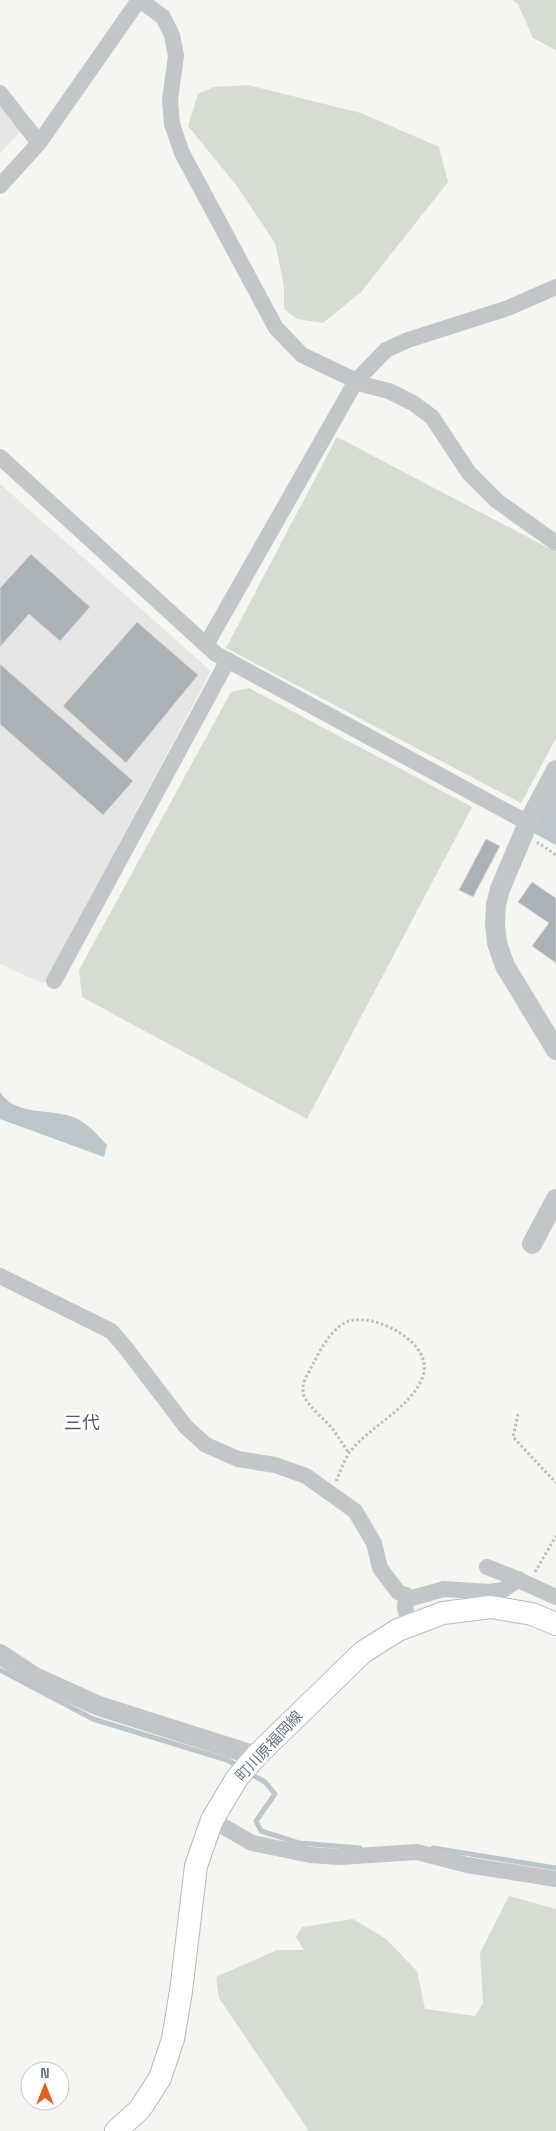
<svg xmlns="http://www.w3.org/2000/svg" width="556" height="2131" font-family="'Space Grotesk','Noto Sans JP',sans-serif">
	<rect width="100%" height="100%" fill="#f5f5f1"/>
	<path fill="#e6e7e5" d="M0,105L21,131L0,153Z
		M0,484L211,671L44,984L0,964Z"/>
	<path fill="#d6dcd2" d="M512,0H556V50L533,38L518,4Z
		M248,85L361,113L439,147L448,182L361,292L323,323L297,319L284,309V286L275,243L237,186L188,126L198,94L214,87Z
		M337,437L556,552V738L521,803L226,648Z
		M249,688L472,807L307,1119L82,997L79,970L231,692Z
		M509,1896L556,1909V2131H309L219,1998L216,1977L277,1950H304L296,1937L302,1927L353,1919L386,1939L417,1971L425,2009L475,2016L483,2003L480,1953Z"/>
	<path fill="#bbc5ca" d="M556,784V845L532,832Z
		M0,1092C17,1119 58,1106 81,1121C91,1127 99,1137 107,1145L104,1157L0,1119Z"/>
	<g fill="none" stroke-linecap="round" stroke-linejoin="round">
		<path stroke="#bbc5ca" stroke-width="5" d="M0,1670L93,1719L227,1760L240,1767
			M249,1773L265,1782L275,1794L256,1821L261,1831L299,1843L360,1848
			M433,1848L556,1868"/>
	</g>
	<path fill="#aab1b7" stroke="#d6d7d4" d="M31,554L90,607L60,641L29,614L0,647V588Z
		M137,622L198,675L126,763L63,706Z
		M0,664L133,781L103,815L0,724Z
		M486,839L500,846L473,897L459,890Z
		M532,882L556,898V963L532,946L549,923L518,902Z"/>
	<g fill="none" stroke-linecap="round" stroke-linejoin="round">
		<defs>
			<path id="secondary" d="M116,2131L140,2109L160,2078L173,2039L181,1991L196,1866L212,1820L237,1778L256,1756L363,1652L398,1630L443,1613L491,1607L532,1614L556,1624"/>
		</defs>
		<use href="#secondary" stroke="#b4b9be" stroke-width="24"/>
		<path stroke="#bcbec0" stroke-width="3" stroke-dasharray="2.5 2.5" stroke-linecap="butt" d="M537,842L556,855
			M518,1414L513,1437L556,1483
			M336,1481C340,1472 344,1461 349,1453C368,1427 412,1408 423,1376C434,1343 376,1313 349,1321C333,1326 320,1350 313,1364C308,1374 300,1384 304,1396C307,1405 325,1420 332,1428C338,1436 343,1445 349,1453
			M535,1572L556,1536"/>
		<path stroke="#c2c6c9" stroke-width="16" d="M140,0L163,17L172,35L176,56L170,100L172,124L182,153L276,328L302,355L365,385L389,391L413,403L432,417L469,473L497,501L556,543
			M0,93L39,143
			M0,186L39,143L139,0
			M0,457L216,654L528,823
			M206,645L356,381L386,350L408,340L508,308L556,287
			M54,981L228,660
			M0,1276L111,1331L125,1347L186,1427L206,1445L238,1459L275,1465L306,1476L355,1511L374,1543L380,1568L398,1592L412,1598L444,1589L489,1592L491,1607
			M487,1567L510,1576L556,1597
			M489,1592L503,1590L519,1579
			M406,1595L405,1608L410,1626
			M212,1820L252,1843L310,1855L340,1857L417,1852L467,1865L556,1879"/>
		<path stroke="#c2c6c9" stroke-width="20" d="M556,770L528,823L500,889L496,905L495,924L497,943L505,966L556,1050
			M532,1244L556,1199
			M0,1654L35,1677L99,1706L256,1756"/>
		<use href="#secondary" stroke="#fff" stroke-width="22"/>
	</g>
	<g text-anchor="middle" stroke-width="5" stroke-linejoin="round" paint-order="stroke">
		<g font-size="15" fill="#647383" stroke="#fff">
			<text transform="translate(269 1746) rotate(-47)" y="5">町川原福岡線</text>
		</g>
		<g font-size="18" fill="#525d68" stroke="#fff">
			<text x="82" y="1429">三代</text>
		</g>
	</g>
	<g transform="translate(45 2086)"><circle r="24" fill="#ffffff" stroke="#c1c7cd"/>
	<path d="M0-4L9 19L0 12L-9 19Z" fill="#e55c22"/>
	<text y="-8" font-size="14" font-weight="bold" text-anchor="middle" fill="#647383">N</text>
	</g>
</svg>
